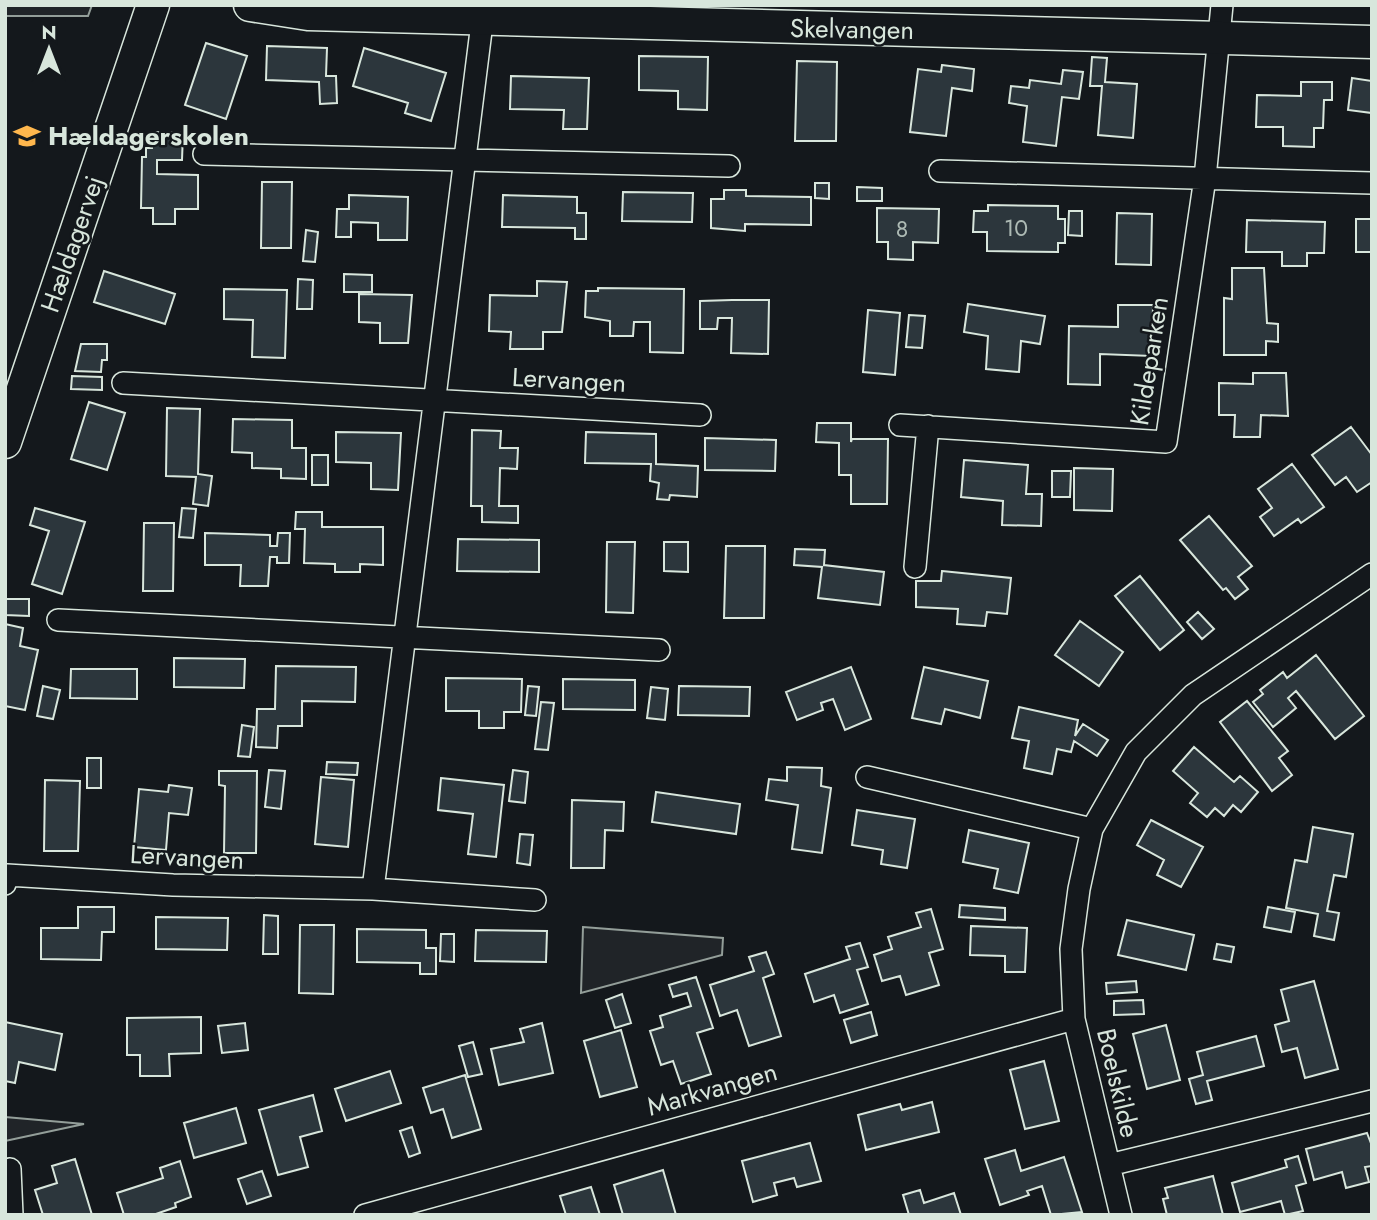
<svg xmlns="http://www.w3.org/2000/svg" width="1377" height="1220" viewBox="0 0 1377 1220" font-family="Jost,sans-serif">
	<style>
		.green { fill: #202428; stroke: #939e99; stroke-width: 2 }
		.building { fill: #2c363c; stroke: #d8e6dc; stroke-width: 2 }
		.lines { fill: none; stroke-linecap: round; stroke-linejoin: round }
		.street-casing { stroke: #d8e6dc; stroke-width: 24 }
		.secondary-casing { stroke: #d8e6dc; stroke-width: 35 }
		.street { stroke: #14181c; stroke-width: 21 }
		.secondary { stroke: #14181c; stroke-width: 32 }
		.labels { text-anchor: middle; stroke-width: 5; stroke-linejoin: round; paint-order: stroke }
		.number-label { font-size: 23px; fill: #adbab4 }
		.street-label { font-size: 26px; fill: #d8e6dc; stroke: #14181c }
		.poi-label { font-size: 26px; font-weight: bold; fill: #d8e6dc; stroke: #14181c; text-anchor: start }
	</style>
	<rect width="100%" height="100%" fill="#14181c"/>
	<path class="green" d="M5,5H92L88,16H5Z
		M583,927L723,938L722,955L581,993Z
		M5,1117L84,1124L5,1141Z"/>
	<path class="building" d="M206,43L247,56L226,119L185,105Z
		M267,46L327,48L326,76H336L337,103L320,104L319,82L266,80Z
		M364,48L446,73L431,121L405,113L408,103L353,86Z
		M639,56L708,57L707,110L678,109V91L639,90Z
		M1092,57L1107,58L1105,82L1137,84L1133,138L1098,135L1102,86H1090Z
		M797,61L837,62L836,141H795Z
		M942,65L974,69L972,91L952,88L946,136L910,132L918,69L941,72Z
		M1063,70L1083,72L1079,99L1062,97L1056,146L1023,142L1027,106L1009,103L1011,86L1029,88L1030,80L1061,84Z
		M511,76L589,78L587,129H563L564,110L510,109Z
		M1352,78L1372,81V113L1348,110Z
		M1301,82H1332V100H1324L1323,128H1314V147L1283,146V127H1256L1257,95L1301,96Z
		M153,132L183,133L182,160H157V174L198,175V209H175V224H153V208H141L142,157H146V148H152Z
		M262,182H292L291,248H261Z
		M815,183H829V199L815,198Z
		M857,187L882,188V201H857Z
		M724,190H746V196L811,197V225L745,224V231L711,228V199H724Z
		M623,192L693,193L692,222L622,221Z
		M349,195L408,197L407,240H378V223L351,222V237H336L337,209H349Z
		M503,195L577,197V213H586V239H575V228L502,227Z
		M988,205L1058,206V219H1065V243H1058V252L987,251V232H973L974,211H988Z
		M877,208L939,209L938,243L913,242V260L888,259V242H877Z
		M1069,211H1082V236L1068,235Z
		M1117,213L1152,214L1151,265L1116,264Z
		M1356,219H1372V252H1356Z
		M1247,220L1325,222L1324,253H1307V266H1282V252H1246Z
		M306,230L318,232L315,262L303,261Z
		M1232,268H1264L1267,323L1278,324V342L1266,341V355H1224V298L1232,299Z
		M104,271L175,294L165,324L94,302Z
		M344,274L372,275V292H344Z
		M298,279L313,280L312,309H297Z
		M537,281L567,282L562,332H543V349H510L511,332L489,331L490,295L537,296Z
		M598,288L684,289L683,353L650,352V322H634L633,336H610V321L585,317L586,291H598Z
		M224,289L287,290L285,358L252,357L253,320L224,319Z
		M359,294L412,295L408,343H380V323L359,322Z
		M732,300H769L768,354L731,353L732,318H718L717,329H700V301Z
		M968,304L1045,316L1040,344L1021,341L1019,372L986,369L988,336L964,332Z
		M1118,305H1153L1152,356L1100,354V385L1068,384L1069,326L1118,327Z
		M868,310L900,313L895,375L863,372Z
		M909,315L925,316L922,348L906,347Z
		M81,344H107V360H102L101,372L75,371Z
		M1253,373H1286L1288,416L1261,415L1260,437H1234L1235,415H1219V383L1253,384Z
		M72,376L102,377V390L71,389Z
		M89,402L125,413L107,470L71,459Z
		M167,408L200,409L198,474L212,476L208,506L193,504L196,477L166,476Z
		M233,419L292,420V448H306V479L281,478V469L252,468V453L232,452Z
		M817,423H851V442L852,439H888L887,504H851V475H839V443L816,442Z
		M1351,427L1372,455V482L1357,492L1346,477L1335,485L1312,455Z
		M472,430L501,431L500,448H518L517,469L500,468L499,506H518V523L482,522V506H471Z
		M336,432L401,433L398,490L371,489V463L336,462Z
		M586,432L656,434V464L698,466L697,497L670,495L669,500L657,499L659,483L650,481L651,464L585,463Z
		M705,438L776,440L775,471L705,470Z
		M312,455H328V485H312Z
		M964,460L1028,465L1026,494H1042L1041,526L1002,525L1003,501L961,497Z
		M1292,464L1324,507L1301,523L1298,519L1274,536L1260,517L1272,508L1258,489Z
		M1074,468L1113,469L1112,511L1074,510Z
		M1052,471H1071L1070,497H1052Z
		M35,508L85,522L62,594L32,584L49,531L30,525Z
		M182,508L196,509L193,538L179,537Z
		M296,512H322V527H383V565L360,564V572H335V564L304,563L305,529H295Z
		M1209,516L1252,566L1238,577L1248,589L1235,599L1226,588L1223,590L1180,540Z
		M144,523H174L173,591H143Z
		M205,533L270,535V546H277L278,533H290L289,563H277V557H270L268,586H240L241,565H205Z
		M458,539L539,540V572L457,571Z
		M607,542H635L633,613L606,612Z
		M664,542H688V572L664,571Z
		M726,546H765L764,618H724Z
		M795,549L825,550L824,565L884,572L880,605L818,598L822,567L794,565Z
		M942,571L1011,578L1007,614L987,612L985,626L957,624L958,609L916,607V581H941Z
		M1140,576L1184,630L1160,650L1115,596Z
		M5,599H29V616L5,615Z
		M1198,612L1214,629L1202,639L1187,622Z
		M1080,621L1123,652L1099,686L1055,655Z
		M5,624L23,628L20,646L38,650L25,710L5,706Z
		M1316,655L1364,716L1335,739L1296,691L1288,698L1296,708L1273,727L1253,702L1263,694L1260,690L1283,672L1287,678Z
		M174,658L245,659L244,688L174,687Z
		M276,666L356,667L355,702L302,701V726H278L277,748L256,747L257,709H275Z
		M851,667L871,719L845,730L833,699L821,703L823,710L797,720L786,692Z
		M924,667L988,681L980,718L945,709L941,724L912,718Z
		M71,669H137V699L70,698Z
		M446,678L522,679L521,712H504V728H479V711H446Z
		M563,679L635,680V710L563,709Z
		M43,686L60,690L53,719L37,716Z
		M528,686L539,687L536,716L525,715Z
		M679,686L750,687L749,716L678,715Z
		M651,687L668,689L665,720L647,718Z
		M1247,701L1288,751L1279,758L1292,775L1272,791L1220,722Z
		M541,702L554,703L548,750L535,749Z
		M1019,707L1078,720L1075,736L1083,724L1108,740L1097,756L1074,741L1071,752L1057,749L1052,774L1024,768L1029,741L1012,738Z
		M242,725L254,727L250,757L238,756Z
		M1194,747L1234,782L1240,776L1258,792L1241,812L1233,805L1224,816L1215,808L1207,817L1190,803L1198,793L1173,771Z
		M87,758H101V788H87Z
		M327,762L358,763L357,775L326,774Z
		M787,767L822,768L821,786L831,788L822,853L792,849L798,805L766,800L769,779L787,781Z
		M269,770L285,771L281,809L265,807Z
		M513,770L528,772L525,803L509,801Z
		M219,771H257L256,853H224L225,786L219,785Z
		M321,777L354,780L348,847L315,844Z
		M441,778L504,785L496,857L468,854L473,814L438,810Z
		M45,780L80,781L78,851H44Z
		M169,785L192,788L188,815L169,813L166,850L134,847L139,789L168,792Z
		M656,792L740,804L736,834L652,822Z
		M572,800L624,802L623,831L605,830L604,868H571Z
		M857,810L915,819L907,868L881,864L883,850L852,845Z
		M1151,820L1203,847L1181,887L1157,875L1164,860L1137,845Z
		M1313,827L1353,834L1346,877L1334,875L1327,911L1339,913L1334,940L1314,936L1318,914L1286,908L1295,860L1307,862Z
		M969,830L1029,843L1018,893L994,888L998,869L963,862Z
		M520,834L533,835L530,865L517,863Z
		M960,905L1005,908V920L959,917Z
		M78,907H114V932H102L101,960L41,959V928H78Z
		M1268,907L1295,912L1291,932L1264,927Z
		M931,909L943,949L929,953L939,985L906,995L900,976L882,981L874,955L892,949L888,937L921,927L916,913Z
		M264,915L278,916V954H263Z
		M156,917L228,918L227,950L156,949Z
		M1127,920L1194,935L1186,970L1118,955Z
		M300,925H334L333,994L299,993Z
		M971,926L1027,928L1025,972H1005V956L970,955Z
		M357,929L426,930V948H436V974H420V963L357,962Z
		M476,930L547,931L546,962L475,961Z
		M441,934H454V962L440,961Z
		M860,943L868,967L857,970L868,1004L840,1013L834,995L814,1002L805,974L850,959L846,947Z
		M1217,944L1234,947L1231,962L1214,959Z
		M766,952L774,974L763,978L781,1036L749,1046L737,1010L720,1016L710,985L754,971L749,957Z
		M696,977L713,1028L697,1033L711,1074L681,1084L673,1061L661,1065L650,1031L663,1027L660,1016L691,1006L687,993L673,997L669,985Z
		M1136,981L1137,992L1107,994L1106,983Z
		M1314,981L1338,1069L1305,1078L1297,1048L1282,1052L1275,1025L1289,1021L1281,990Z
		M622,994L631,1023L615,1028L606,1000Z
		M1143,1000L1144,1014L1114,1015V1001Z
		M871,1012L877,1035L851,1043L844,1020Z
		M201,1017V1053L169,1054L170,1076H140V1055H127V1018Z
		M5,1022L62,1034L55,1070L19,1062L15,1083L5,1081Z
		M245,1023L248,1050L222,1053L218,1026Z
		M542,1023L553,1073L499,1085L491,1049L524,1042L520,1029Z
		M1166,1025L1180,1080L1147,1089L1133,1034Z
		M621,1030L637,1087L600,1097L584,1041Z
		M1256,1036L1264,1066L1207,1081L1212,1100L1196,1104L1189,1079L1203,1075L1197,1052Z
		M473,1042L482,1074L468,1077L459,1046Z
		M1044,1061L1059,1121L1025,1129L1010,1070Z
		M390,1071L401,1103L346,1121L335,1089Z
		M465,1075L481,1129L452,1138L443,1109L431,1113L423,1088Z
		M313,1095L322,1131L300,1137L308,1167L278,1175L259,1110Z
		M932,1102L939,1132L866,1150L858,1115L900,1104L902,1110Z
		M236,1108L246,1143L194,1158L184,1123Z
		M412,1127L420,1153L409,1157L400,1131Z
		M1367,1133L1372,1146V1166L1365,1167L1369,1182L1346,1188L1342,1172L1314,1180L1306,1149Z
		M810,1143L821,1181L797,1187L794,1178L774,1183L777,1195L753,1202L742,1161Z
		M1015,1150L1021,1171L1064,1157L1082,1212L1051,1215L1042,1186L1027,1191L1029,1195L1000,1205L985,1159Z
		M1298,1156L1306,1183L1296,1186L1303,1211L1285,1215L1281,1201L1240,1212L1232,1183L1287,1167L1285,1160Z
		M75,1159L92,1215H43L35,1190L57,1183L52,1166Z
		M180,1161L191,1197L175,1203L176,1207L153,1215H124L117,1193L163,1178L160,1168Z
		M663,1170L676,1215H623L614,1185Z
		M262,1171L271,1196L247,1204L238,1179Z
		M1213,1176L1223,1215H1167L1163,1199L1168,1198L1165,1188Z
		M591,1187L600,1215H566L560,1196Z
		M920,1190L924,1203L954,1193L961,1215H909L903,1195Z"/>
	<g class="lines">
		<g class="street-casing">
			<path id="street" d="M204,154L729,166
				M940,171L1372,183
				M123,383L700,415
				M900,425L1166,442L1205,178L1222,5
				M915,567L928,426
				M58,620L659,650
				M867,777L1092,829
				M5,884L7,875L173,885L373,889L535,900
				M373,889L484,7
				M1109,1165L1372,1101
				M10,1169L12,1215
				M365,1215L1074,1019
				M1121,1215L1074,1019L1071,949L1079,889L1092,829L1136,752L1193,695L1372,574"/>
		</g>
		<g class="secondary-casing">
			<path id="secondary" d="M250,5L308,14L1372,42
				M5,442L153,5"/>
		</g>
		<use href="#street" class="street"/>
		<use href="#secondary" class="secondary"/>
	</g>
	<defs>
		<g id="school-bare" transform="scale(2.1)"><path d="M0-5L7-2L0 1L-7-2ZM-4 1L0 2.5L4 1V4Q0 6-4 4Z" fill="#ffb74d" stroke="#14181c" stroke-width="2.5" paint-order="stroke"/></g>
	</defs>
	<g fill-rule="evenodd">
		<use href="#school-bare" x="27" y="136"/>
	</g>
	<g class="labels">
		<g class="number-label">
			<text x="1016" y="236">10</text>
			<text x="902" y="237">8</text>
		</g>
		<g class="street-label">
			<text transform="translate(852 29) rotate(1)" y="9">Skelvangen</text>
			<text transform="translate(72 244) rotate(-71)" y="9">Hældagervej</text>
			<text transform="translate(1149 361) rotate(-81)" y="9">Kildeparken</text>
			<text transform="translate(569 380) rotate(3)" y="9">Lervangen</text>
			<text transform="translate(187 857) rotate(3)" y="9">Lervangen</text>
			<text transform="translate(1118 1083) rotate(77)" y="9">Boelskilde</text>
			<text transform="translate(712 1089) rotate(-16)" y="9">Markvangen</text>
		</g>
		<g class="poi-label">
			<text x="48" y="145">Hældagerskolen</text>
		</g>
	</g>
	<rect width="1377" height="1220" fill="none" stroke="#d8e6dc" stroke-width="14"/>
	<g transform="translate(49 49)" stroke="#14181c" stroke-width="5" paint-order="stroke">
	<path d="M0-5L12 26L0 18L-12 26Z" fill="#d8e6dc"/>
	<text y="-10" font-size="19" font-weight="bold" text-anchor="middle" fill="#d8e6dc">N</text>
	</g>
</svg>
